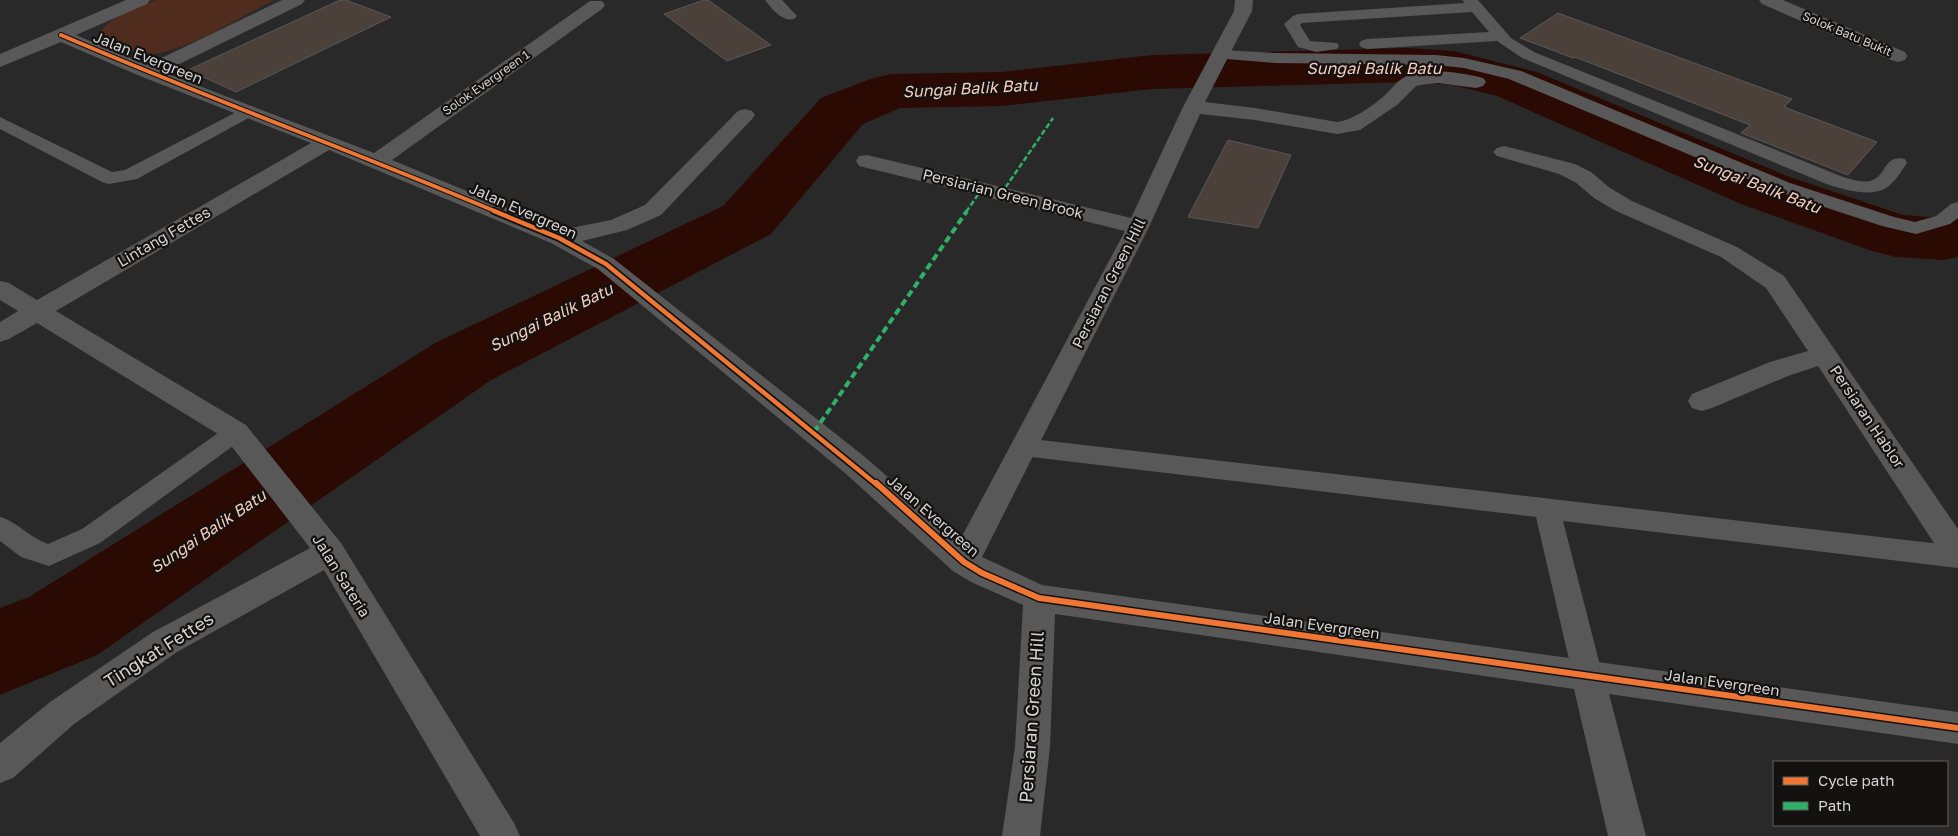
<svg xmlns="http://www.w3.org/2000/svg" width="1958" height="836" viewBox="0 0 1958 836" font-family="'Golos Text',sans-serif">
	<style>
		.green { fill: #502c1e }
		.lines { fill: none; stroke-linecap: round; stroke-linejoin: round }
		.river { fill: #2b0a04; fill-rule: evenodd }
		.building { fill: #4c403a; stroke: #595858 }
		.service { fill: #585858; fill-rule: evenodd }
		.minor { fill: #585858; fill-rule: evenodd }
		.quiet-far1 { stroke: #2db169; stroke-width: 2.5; stroke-dasharray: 5.5 2.5; stroke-linecap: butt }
		.quiet { stroke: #2db169; stroke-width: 4; stroke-dasharray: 7 4; stroke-linecap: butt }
		.cycleway-far2-casing { stroke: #131211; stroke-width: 6 }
		.cycleway-far1-casing { stroke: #131211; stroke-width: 8 }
		.cycleway-casing { stroke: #131211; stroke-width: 9 }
		.cycleway-far2 { stroke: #f07635; stroke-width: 4 }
		.cycleway-far1 { stroke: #f07635; stroke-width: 4.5 }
		.cycleway { stroke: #f07635; stroke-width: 6 }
		.labels { text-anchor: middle; stroke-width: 4.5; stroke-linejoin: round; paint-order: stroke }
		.far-street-label { font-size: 12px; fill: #d6d4d3; stroke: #131211 }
		.street-label { font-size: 15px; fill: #d6d4d3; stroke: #131211 }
		.water-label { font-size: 16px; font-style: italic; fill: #f9ccbd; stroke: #131211 }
		.near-street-label { font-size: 18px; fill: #d6d4d3; stroke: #131211 }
	</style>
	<rect width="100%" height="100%" fill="#2a2929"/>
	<path class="green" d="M156,0H274C246,14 172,60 143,54C130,51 116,43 104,37L100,33C106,18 141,7 156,0Z"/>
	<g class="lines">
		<path class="river" d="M1408,48L1454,51L1537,72L1787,176L1903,215L1943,218L1958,215V257L1943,260L1896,257L1872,251L1741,204L1497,96L1453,85L1408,82L1152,89L1002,106L900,108L863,124L771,234L491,380L97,655L0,695V608L29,597L437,342L723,206L821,98L870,79L891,74L1002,72L1152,55Z"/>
	</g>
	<path class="building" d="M340,0H346L391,17L236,92L188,70Z
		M704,0H708L771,45L727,61L664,14Z
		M1558,13L1792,99L1784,107L1877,142L1848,175L1741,133L1750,125L1575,57L1573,58L1520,38Z
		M1228,140L1291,155L1258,228L1188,217Z"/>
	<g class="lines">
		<path class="service" d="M765,0H782L797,16L794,19C782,22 772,9 765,0Z
			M1462,0H1478L1511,38L1534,52L1843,177C1851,179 1862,183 1870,181C1887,177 1883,154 1905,159L1907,163C1902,170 1897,179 1890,185C1875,199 1847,190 1829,185L1522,58L1497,41L1367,49L1361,47L1359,44L1361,41L1367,39L1489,32L1472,12L1302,23L1300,25L1310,41L1337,43L1339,46L1337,49L1316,52L1298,47L1284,24L1293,16L1298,14L1465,3Z
			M1221,50L1275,53L1436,55L1464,58L1521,71L1790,183L1894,217L1915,222L1936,216L1951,204L1958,202V218L1950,224L1916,234L1882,226L1776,191L1509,79L1464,68L1436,65L1275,63L1215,58L1213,55L1215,52Z
			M248,106L254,107L257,111L254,115L137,179L109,184L102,182L0,129V117L112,172L125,170Z
			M236,423L244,426L248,432L244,438L100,543L49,566L21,557L0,541V517C18,522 30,538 48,544L82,529L228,426Z
			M1023,438L1958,546V568L1563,521L1603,677L1598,686L1588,690L1578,686L1573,677L1536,517L1023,456L1014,453L1011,447L1014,441Z"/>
		<path class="minor" d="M126,0H150L147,4L76,35L147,65L282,0H305L302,4L163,72L374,153L590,1H602L605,5L602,9L392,160L561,230L611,220L645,205L738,111L745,109L752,111L755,115L752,119L661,215L627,230L582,241L614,259L865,457L960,540L1125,231L859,166L856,161L859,156L867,155L1131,218L1183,107L1234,11L1235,0H1253L1252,11L1205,102L1255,108L1337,122C1353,120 1371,107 1384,96C1390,91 1396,82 1403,78C1423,66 1462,73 1483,78L1486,82L1483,86L1476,88L1438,83L1420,85L1416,86L1397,105L1360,130L1337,134L1255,120L1200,114L1149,227L982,557L1042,585L1958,712V744L1609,694L1646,836H1608L1574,689L1055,614L1050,747L1040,836H1002L1015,747L1023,605L971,582L953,571L845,473L598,269L551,243L329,150L56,311L246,425L341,543L514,823L520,836H480L324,570L177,652L74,724L13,778L0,783V743L50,702L153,632L310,548L226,439L37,323L9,339L0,342V322L18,311L0,300V281L9,283L37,300L311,143L140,76L61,42L0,67V54Z
			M1759,0H1783L1905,52L1907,56L1905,60L1898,62L1891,60L1762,4Z
			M1504,146L1575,164L1591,172L1610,188L1632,201L1737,247L1784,276L1958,529V567L1947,563L1818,366L1788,376L1712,408L1702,411L1692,408L1688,401L1692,394L1770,362L1808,351L1766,288L1721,257L1616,211L1594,198L1575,182L1559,174L1497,156L1493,152L1497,148Z"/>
		<path class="quiet-far1" d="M1001,194L1053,118
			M966,212L982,189"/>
		<path class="quiet" d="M814,432L967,211"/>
		<g class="cycleway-far2-casing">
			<path id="cycleway-far2" d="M61,35C205,97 352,151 497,212"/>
		</g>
		<g class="cycleway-far1-casing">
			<path id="cycleway-far1" d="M494,211L559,238L606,264L877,485"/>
		</g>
		<g class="cycleway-casing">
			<path id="cycleway" d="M876,483L964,562L982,573L1039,598L1958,728"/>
		</g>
		<use href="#cycleway-far2" class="cycleway-far2"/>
		<use href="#cycleway-far1" class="cycleway-far1"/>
		<use href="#cycleway" class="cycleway"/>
	</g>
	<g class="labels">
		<g class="far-street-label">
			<text transform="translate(1847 34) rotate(23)" y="4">Solok Batu Bukit</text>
			<text transform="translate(486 83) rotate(-35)" y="4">Solok Evergreen 1</text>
		</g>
		<g class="street-label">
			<text transform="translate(148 58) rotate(22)" y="5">Jalan Evergreen</text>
			<text transform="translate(1003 194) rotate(14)" y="5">Persiarian Green Brook</text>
			<text transform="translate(523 211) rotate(24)" y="5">Jalan Evergreen</text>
			<text transform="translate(164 237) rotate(-30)" y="5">Lintang Fettes</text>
			<text transform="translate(1109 283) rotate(-63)" y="5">Persiaran Green Hill</text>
			<text transform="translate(1867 417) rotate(56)" y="5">Persiaran Hablor</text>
			<text transform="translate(933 516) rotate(41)" y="5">Jalan Evergreen</text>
			<text transform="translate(341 576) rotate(58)" y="5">Jalan Sateria</text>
			<text transform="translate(1322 626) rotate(8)" y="5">Jalan Evergreen</text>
			<text transform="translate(1722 683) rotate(8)" y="5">Jalan Evergreen</text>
		</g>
		<g class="water-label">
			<text x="1374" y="74">Sungai Balik Batu</text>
			<text transform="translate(970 88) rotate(-3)" y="6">Sungai Balik Batu</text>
			<text transform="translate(1757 184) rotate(21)" y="6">Sungai Balik Batu</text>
			<text transform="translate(551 317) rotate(-26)" y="6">Sungai Balik Batu</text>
			<text transform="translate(208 531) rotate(-34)" y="6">Sungai Balik Batu</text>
		</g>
		<g class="near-street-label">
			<text transform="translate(159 650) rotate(-32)" y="6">Tingkat Fettes</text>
			<text transform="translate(1032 717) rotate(-86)" y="6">Persiaran Green Hill</text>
		</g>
	</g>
	<rect x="1773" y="761" width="175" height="65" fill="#131211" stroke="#61605f"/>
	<rect x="1783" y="777" width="25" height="8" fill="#f07635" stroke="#61605f"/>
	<text x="1818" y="786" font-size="15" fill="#d6d4d3">Cycle path</text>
	<rect x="1783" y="802" width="25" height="8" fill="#2db169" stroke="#61605f"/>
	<text x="1818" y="811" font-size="15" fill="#d6d4d3">Path</text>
</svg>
